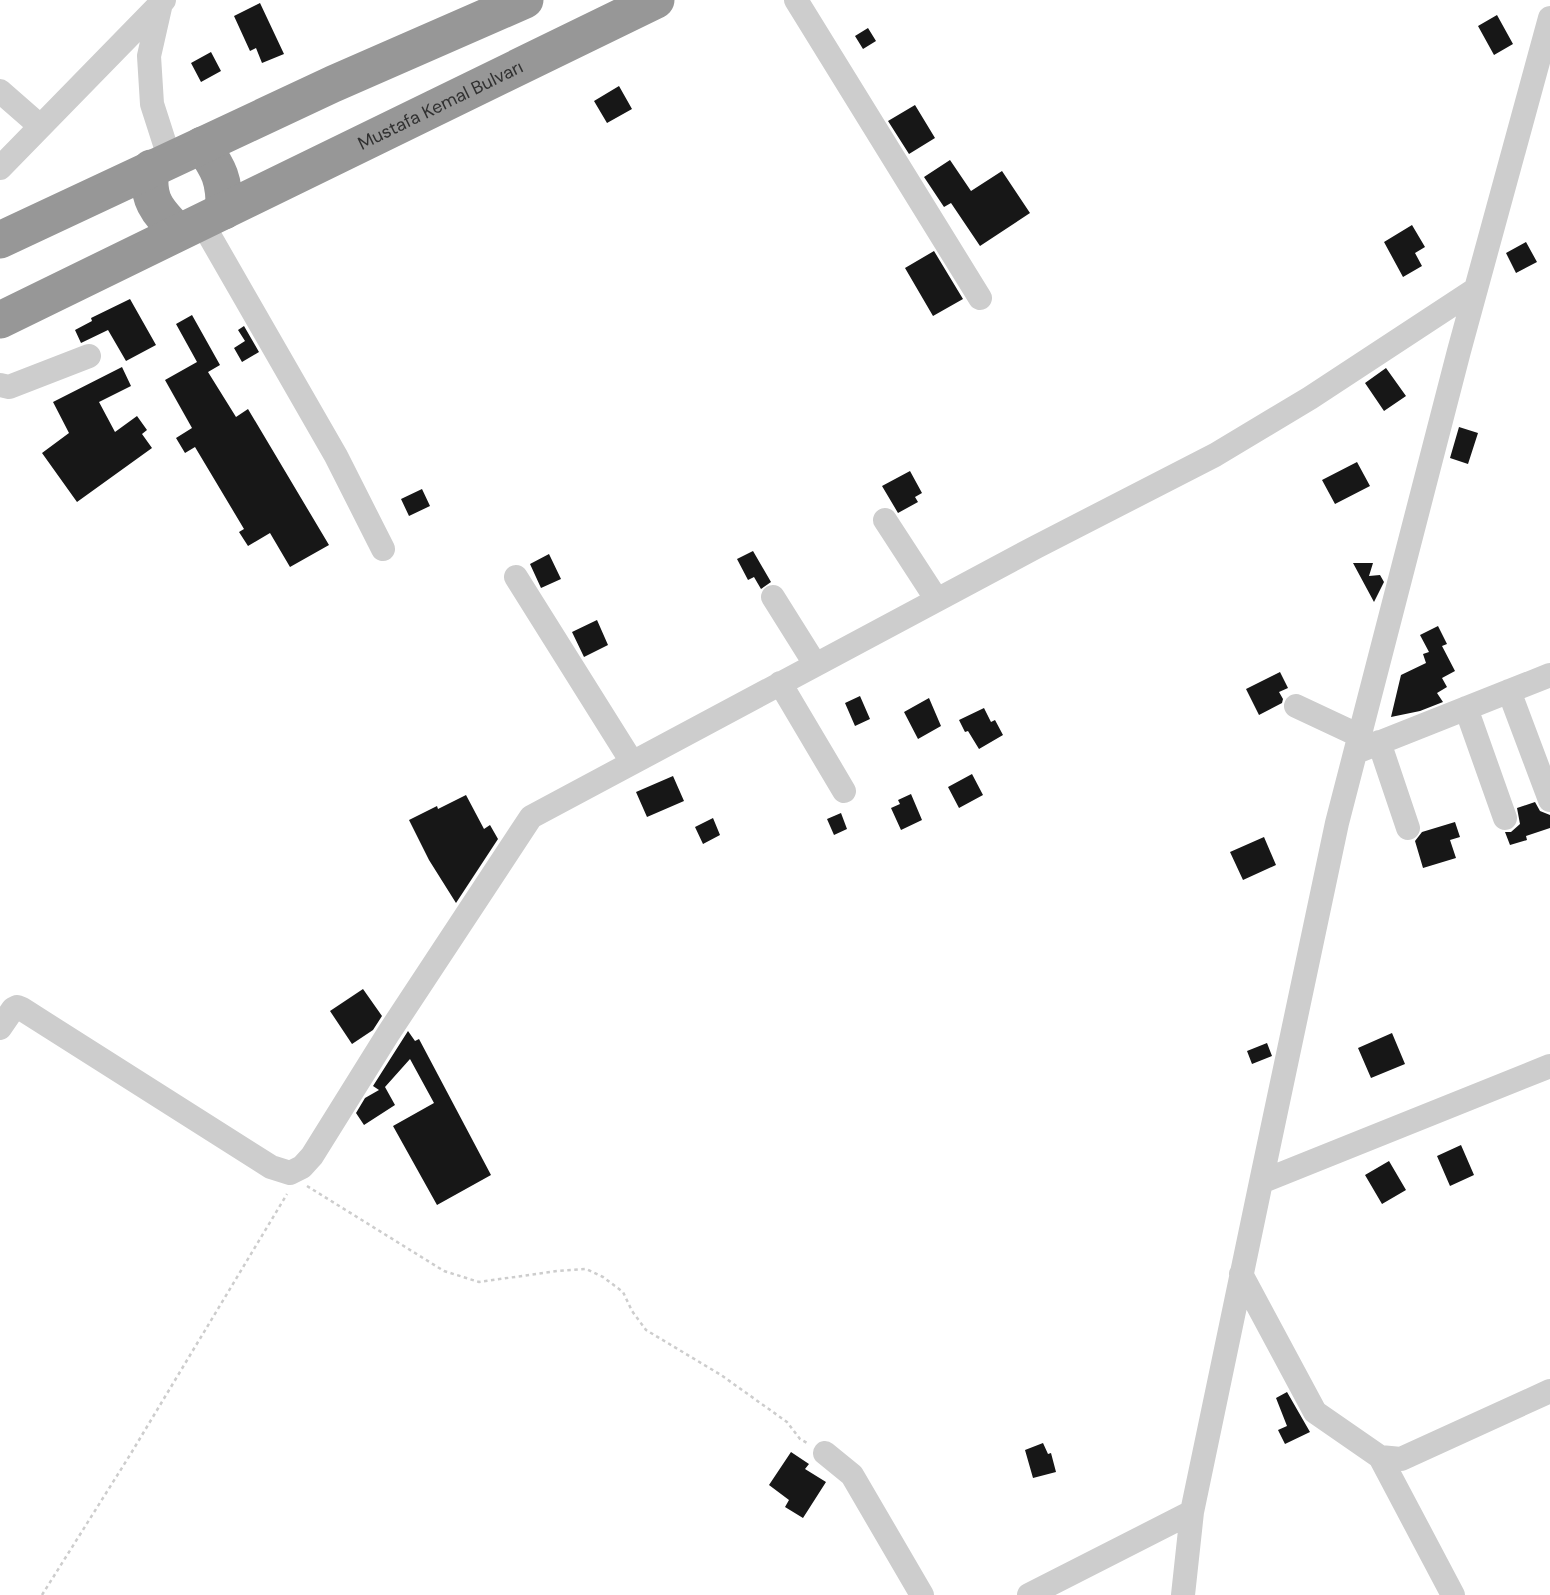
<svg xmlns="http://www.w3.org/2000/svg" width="1550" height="1595" viewBox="0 0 1550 1595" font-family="'DM Sans',sans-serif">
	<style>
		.building { fill: #171717 }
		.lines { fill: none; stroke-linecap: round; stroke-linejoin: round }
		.path { stroke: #cdcdcd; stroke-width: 2.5; stroke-dasharray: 3.5 3.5; stroke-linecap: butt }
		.minor { stroke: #cdcdcd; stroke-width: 24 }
		.highway { stroke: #979797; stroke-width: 37 }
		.labels { text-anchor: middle; stroke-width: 7; stroke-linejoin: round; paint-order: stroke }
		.street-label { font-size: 18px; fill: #303030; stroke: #fff }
	</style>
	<rect width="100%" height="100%" fill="#fff"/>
	<path class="building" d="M260,3L284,54L262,63L256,48L250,51L234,16Z
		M1497,15L1513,44L1494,55L1478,26Z
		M868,28L876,41L863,49L855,36Z
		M211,52L221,71L201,82L191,63Z
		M619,86L632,109L607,123L594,101Z
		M915,105L935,138L909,154L888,121Z
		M950,160L971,191L1002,171L1030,213L980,246L951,203L944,207L924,177Z
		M1412,225L1425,247L1415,253L1422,266L1403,277L1384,242Z
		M1526,242L1537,262L1516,273L1506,253Z
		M934,251L963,299L933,316L905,268Z
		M130,299L156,345L126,361L108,330L81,343L75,330L92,321L91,318Z
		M192,315L220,365L208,372L236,417L248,409L329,545L290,567L270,533L248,546L239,532L244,529L195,447L185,453L176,438L192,428L165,380L197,362L176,324Z
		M244,326L259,352L242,362L234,348L245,341L238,330Z
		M122,367L131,386L99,402L115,432L137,416L147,430L142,434L152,448L77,502L42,453L69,433L53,402Z
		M1386,368L1406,396L1384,411L1365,383Z
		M1459,427L1478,433L1468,464L1450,458Z
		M1357,462L1370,486L1335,504L1322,480Z
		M910,471L922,493L915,497L918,502L898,513L882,486Z
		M422,489L430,506L409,516L401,499Z
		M753,551L771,582L761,589L754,577L748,580L737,559Z
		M549,554L561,579L541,588L530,564Z
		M1353,563H1373L1369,576L1380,575L1384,582L1374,602Z
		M597,620L608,645L584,657L572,632Z
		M1438,626L1447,644L1442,646L1455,671L1442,678L1447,687L1437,693L1443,702L1420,711L1391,717L1401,675L1426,663L1423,654L1429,652L1420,635Z
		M1280,672L1288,688L1279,692L1283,699L1282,703L1259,715L1246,689Z
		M860,696L870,719L855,726L845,703Z
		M929,698L941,726L918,739L904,712Z
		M984,708L991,722L995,720L1003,735L979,749L968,731L965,732L959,720Z
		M972,774L983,795L959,808L948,787Z
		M673,776L684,801L647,817L636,792Z
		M911,794L922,820L901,830L891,808L900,804L898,800Z
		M466,795L484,829L490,825L498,839L456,903L429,860L409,820L437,806L438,809Z
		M1535,802L1540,811L1550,815V828L1526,836L1527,840L1510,845L1505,832H1511L1520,824L1517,808Z
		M841,813L847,829L834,835L827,819Z
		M713,818L720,835L703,844L695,827Z
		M1455,822L1460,837L1450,840L1456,858L1423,868L1415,841L1422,832Z
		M1264,837L1276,865L1243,880L1230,852Z
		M363,989L382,1016L373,1030L352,1044L330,1011Z
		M408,1031L415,1041L419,1039L491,1175L437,1205L393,1126L434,1103L410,1059L385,1087L395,1105L364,1125L356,1113L365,1098L379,1090L373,1086Z
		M1392,1033L1405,1064L1371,1078L1358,1048Z
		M1267,1043L1272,1056L1252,1064L1247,1051Z
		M1461,1145L1474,1175L1450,1186L1437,1156Z
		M1389,1161L1406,1190L1382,1204L1365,1175Z
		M1287,1392L1310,1432L1285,1444L1278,1430L1287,1426L1276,1398Z
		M1043,1443L1048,1454L1051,1453L1056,1472L1033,1478L1025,1450Z
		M791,1452L809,1464L805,1469L826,1482L803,1518L785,1507L789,1500L769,1485Z"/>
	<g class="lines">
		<path class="path" d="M307,1186L444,1271L479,1282L557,1271L586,1269L603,1277L623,1292L632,1311L646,1330L721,1375L787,1422L800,1439L807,1443
			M42,1595L130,1455L287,1194"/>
		<path class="minor" d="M796,0L980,298
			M161,3L149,56L152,104L170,160
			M0,91L40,126
			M0,168L164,0
			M201,221L336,456L383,549
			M0,385L9,387L89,356
			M885,520L937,600
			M516,577L632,762
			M773,597L815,664
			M780,683L844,791
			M1509,691L1550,800
			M1296,706L1360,736
			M1466,708L1505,818
			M1379,742L1408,828
			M1356,752L1550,675
			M0,1028L13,1009L17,1007L22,1009L271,1167L290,1173L302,1167L312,1156L388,1034L531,817L1036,547L1215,455L1310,398L1476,289
			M1261,1182L1337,823L1459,351L1550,18
			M1241,1274L1315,1412L1380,1457L1401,1459L1550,1391
			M825,1453L852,1475L922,1595
			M1380,1457L1453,1595
			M1192,1512L1261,1182L1550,1066
			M1029,1595L1192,1512L1183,1595"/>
		<g class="highway">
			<path d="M202,145C219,169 225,180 224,211"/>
			<path d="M151,168C146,199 157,211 178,232"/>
			<path d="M0,240L333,84L525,0"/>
			<path id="s1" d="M0,320L656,0"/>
		</g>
	</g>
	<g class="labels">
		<g class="street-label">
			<text dy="6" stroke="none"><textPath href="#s1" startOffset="490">Mustafa Kemal Bulvarı</textPath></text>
		</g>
	</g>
</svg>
